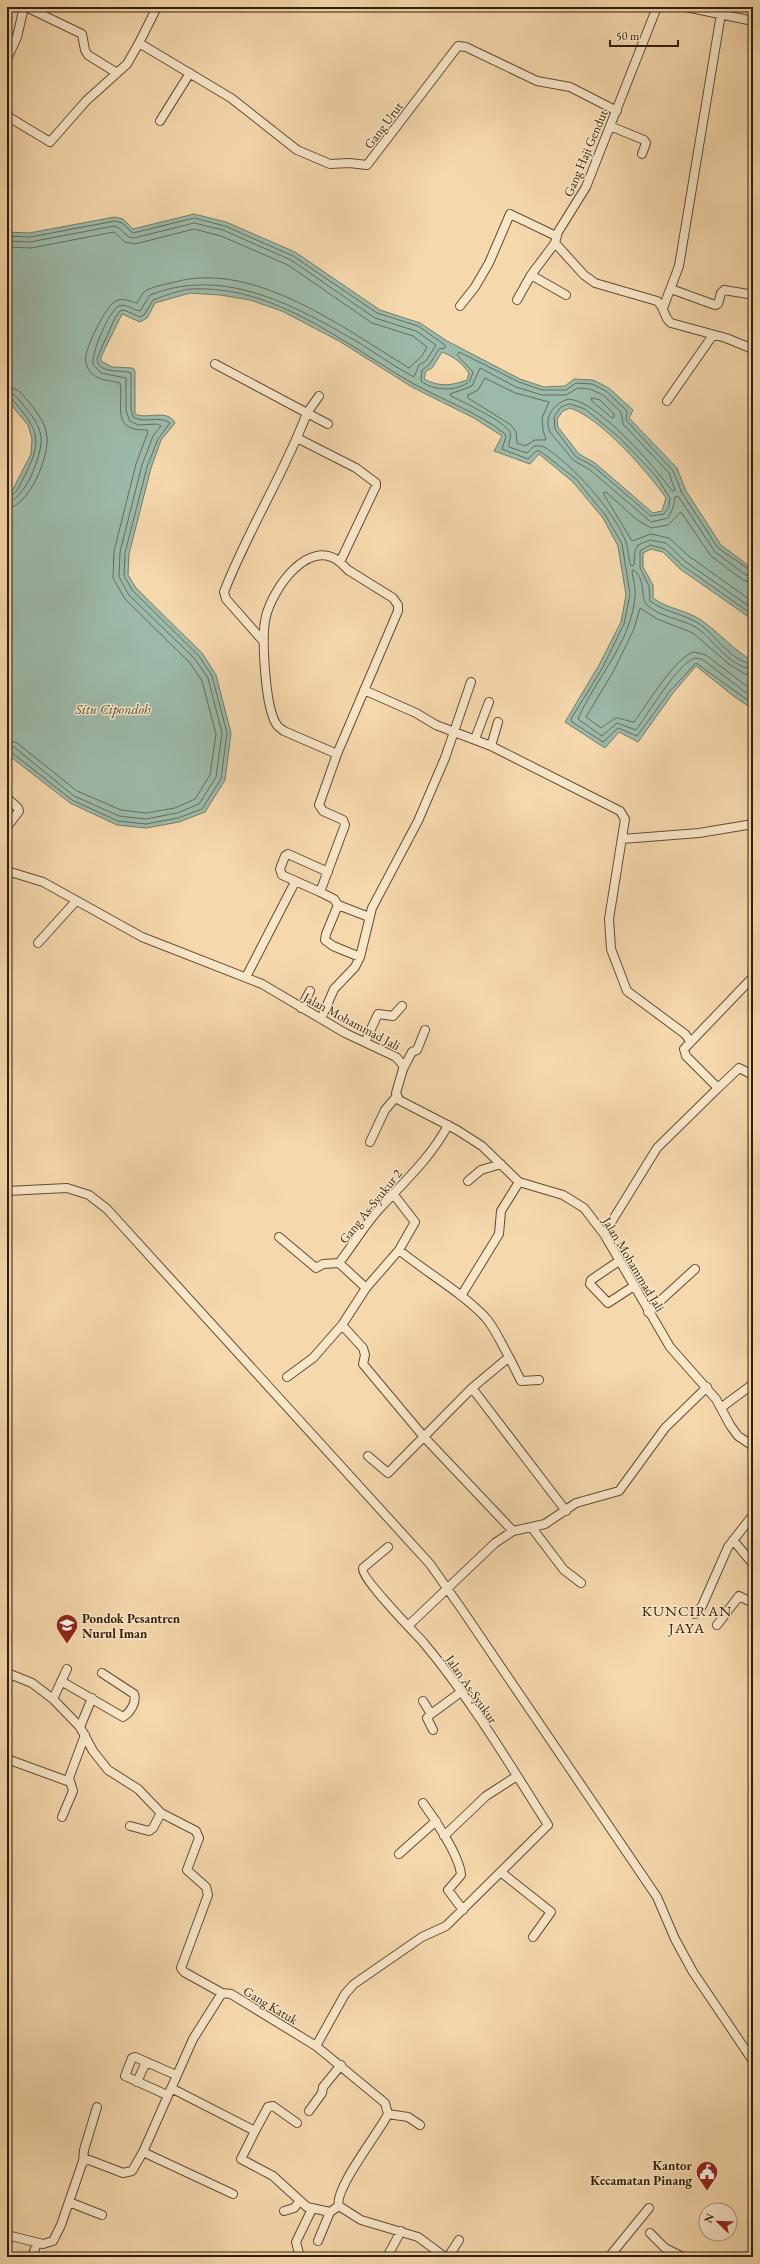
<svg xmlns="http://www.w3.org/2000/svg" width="760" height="2264" viewBox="0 0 760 2264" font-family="'EB Garamond',serif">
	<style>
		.water { fill: #9cbaaa; stroke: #717c68; fill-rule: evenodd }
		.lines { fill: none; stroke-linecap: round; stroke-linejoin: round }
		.shore { stroke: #666c58; stroke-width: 1 }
		.street-casing { stroke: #624c30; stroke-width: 10 }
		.street { stroke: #f8e6c9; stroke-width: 8 }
		.labels { text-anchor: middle; stroke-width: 3; stroke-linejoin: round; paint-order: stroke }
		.street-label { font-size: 13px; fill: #311e06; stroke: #f8e6c9 }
		.poi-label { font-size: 13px; font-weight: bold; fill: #311e06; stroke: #f8e6c9; text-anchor: start }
		.water-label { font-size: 14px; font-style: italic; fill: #514d37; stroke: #f8e6c9 }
		.quarter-label { font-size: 15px; letter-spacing: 1px; fill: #311e06; stroke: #f8e6c9 }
	</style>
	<rect width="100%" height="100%" fill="#f5d8ac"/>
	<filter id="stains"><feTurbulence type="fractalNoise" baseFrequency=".005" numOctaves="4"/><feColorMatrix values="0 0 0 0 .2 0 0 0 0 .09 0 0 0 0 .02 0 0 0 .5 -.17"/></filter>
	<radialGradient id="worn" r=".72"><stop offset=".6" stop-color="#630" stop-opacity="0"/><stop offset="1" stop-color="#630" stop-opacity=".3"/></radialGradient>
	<path class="water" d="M194,214L226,222L295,252L380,310L420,323L447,341L520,379L544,387L565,386L574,379L593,380L609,388L633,410L629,418L677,468L686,491L721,545L753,569V620L680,569L663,552L651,549L643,553V567L653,585V598C668,609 686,610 701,620C720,633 733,650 753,661V709L736,698L696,666L673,693L638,742L619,732L605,748L565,722L599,665L621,622L626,595L618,546L603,518L573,482L539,454L530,464L494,451L502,436L474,418L412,387L339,341L282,311L250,300L220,295L190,293L155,303L147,318L140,322L122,314L101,357V361L112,367L133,368L135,371V414C147,420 167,408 175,423L161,440L151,468L129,554L128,575L136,588L202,653L216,675L231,733L225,780L205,812L179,822L146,828L117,825L70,803L7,754V495L13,489L31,454L32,439L28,425L7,400V232L29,233L115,217L123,219L133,229ZM442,352C453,356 462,363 469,373L467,380C451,386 439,387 424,379L426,371L432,368ZM570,408C601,418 647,471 666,498L662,511L653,513L595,463L579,454L558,427L557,419L563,411Z"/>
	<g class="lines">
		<path class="shore" d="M7,236L30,237L115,221L122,223L133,233L194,218L225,226L293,256L377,313L418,326L445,345V348L439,349L429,365L422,370L421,381C433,391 457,392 470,381L473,372L457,355L459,352L519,382L542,390H566L576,383L592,384L606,391L627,411L626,420L673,471L682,493L718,548L753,572
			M7,241L30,242L114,226C123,228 125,238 134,238L194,223L223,230L291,260L375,318L416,331L436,345L426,361L419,365L414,377C389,364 368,347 344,334C284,300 219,268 150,295L140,311C133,310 126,303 119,306C109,310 91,354 93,364L101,373L126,378V411L130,421L138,425L158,424L161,426L153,436L142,465L120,552L119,577L129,595L195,659L208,678L222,733L216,777L199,804L177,813L146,819L119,816L74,796L14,747L7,746
			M7,247L31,248L114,232L125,242L135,244L194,229L221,236L288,265L372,323L413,336L427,347L422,356L409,368C345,329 254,260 175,282C165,285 150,286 143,293C141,296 139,300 137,303C130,302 124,297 116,301C106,305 88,344 86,355C85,360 86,366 89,370C96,381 109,380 120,383C124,406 110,431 147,430L148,432L136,464L114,551L113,578L125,599L190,663L202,681L216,734L210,775L195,799L175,808L146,813L121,810L77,791L17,743L7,740
			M485,378L515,393L549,402L542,418L543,430L546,440H535L525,446L517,443L516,432L511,425L468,398V395L478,390Z
			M7,387C18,387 22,395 29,402C37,413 46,423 47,437C49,457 29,507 7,508
			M7,393C15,393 19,400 23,405C32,415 39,424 41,437C43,453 25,501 7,502
			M7,398L12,399C40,432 43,440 23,479C19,486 16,496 7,497
			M592,398L600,400L614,414V417L612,418L592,401Z
			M570,404L585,409L620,438L656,476L670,498L669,506L664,514L651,516L593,466L576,457L555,429L554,417L561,407Z
			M753,577L746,575L715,552L678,496L675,497L673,508L668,518L651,522L590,470L573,460L550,432C543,417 554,403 569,399C599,402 654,466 672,491L675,490L669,473L623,424L621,412L603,395L590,389L578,388L566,395H542L516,387L480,368L472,386L450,394L451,396C463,402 504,421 510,432C512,437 508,442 509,447L527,453L534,446H542C571,462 614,511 626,542C629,550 628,559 631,566L634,565L635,551L638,545L650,540L666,543L686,562L753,609
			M753,583L743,580L711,556L681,512L668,525L651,528L636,519L606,492L603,493L632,541L651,534L669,538L690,557L753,602
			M753,615L683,566L665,549L650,545L640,551V568L649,586L650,601C665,612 683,614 698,623C716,635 731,662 753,664
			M753,669C730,668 714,640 697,628C681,618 661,618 647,605C640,598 646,577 633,570L632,572C633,579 636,588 635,596C631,644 596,677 578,719L602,736L617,723L636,730C648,714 678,663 695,658L702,659L753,698
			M753,675L745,674L730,665L693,633L657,619L640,608L634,629L613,672L586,717L601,728C623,713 611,718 634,722C646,706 676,656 694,652L706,655L753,691
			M7,751L11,752L72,800L118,821L146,824L178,818L202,809L221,779L227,733L212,676L199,656L133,591L124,576L125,553L147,467L158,439L170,423C159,415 144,424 133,417L131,409V373C120,369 98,375 97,358L115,318L120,311L124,310L140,317L144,315L153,300C164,296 179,290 191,289C276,285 344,344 414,384C444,401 478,412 505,434L506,437L502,449L528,459L536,451H540L576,479L606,516L622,544L630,594L624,624L603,667L571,719L572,722L603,742L618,728L637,736L670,691L696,663L753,704"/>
		<g class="street-casing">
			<path id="street" d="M26,7L82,34L85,50L88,55L117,73
				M657,7L586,187L558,232L555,243L584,275L595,283L657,301C665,307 663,317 671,323L726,338L753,349
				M686,7L753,21
				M139,43L231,98L297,150L330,164L349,163L367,165L458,46L466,47L537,81L570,87L617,111
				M7,59L17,37L24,7
				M7,116L50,142L86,101L127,64L139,43L157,7
				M160,121L190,73
				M610,126L644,140L646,143L642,154
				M531,275L566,295
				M671,289L715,305L718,304L721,293L724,290L748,294
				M517,300L531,275L555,243
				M460,306L475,287L489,263L510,214L556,236
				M663,308L679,266L721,14
				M215,364L307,413C284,474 248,530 224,592L226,599L264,642
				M319,396L307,413L328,424
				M667,401L713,335
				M297,438L356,468L376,483V486L340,562C308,537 273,589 266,616C261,636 265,709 277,725C278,727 281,729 284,731L337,754L319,805L323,811L343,820L345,825L320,892L334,899L338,905L326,934L325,940L333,946L360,957
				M364,690L416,713L436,725L491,746L620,811L625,819L609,919L611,949L627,991L685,1034L690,1041
				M475,739L489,702
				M491,746L498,722
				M337,754L398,611V605L393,598L348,570L340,562
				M7,798L18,808L19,811L7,827
				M622,839L699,833L753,824
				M7,871L43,882L142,937L262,984L345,1033L396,1057L403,1065V1069L396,1093L399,1100L457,1130L482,1146L519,1182L563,1195L584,1208L604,1234L670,1347L716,1399L730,1425L738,1436L753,1446
				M320,892L282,875L280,869L285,856L288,854L328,872
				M338,905L369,917
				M38,943L76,901
				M246,977L295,882
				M301,1008L310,991
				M321,1019L334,989L355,967L360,957L372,908L418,821L445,758L471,682
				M365,1042L378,1014L393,1016L402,1006
				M403,1069L412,1052L417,1050L425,1030
				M718,1088L739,1068L753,1075
				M370,1142L385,1110L396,1097
				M468,1181L481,1170L501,1164
				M7,1191L67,1188L89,1195L107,1209L430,1564L463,1611L657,1897L675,1939L693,1972L753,2061
				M394,1195L415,1222L399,1250C427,1273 460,1291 485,1317C495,1328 502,1345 509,1357L472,1388L566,1511
				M604,1234L657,1148L718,1088L686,1056L684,1049L753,977
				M279,1237L316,1268L323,1264L339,1263C353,1245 365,1224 381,1207C405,1181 432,1156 448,1125
				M619,1261L591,1280L590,1284L608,1303L634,1286
				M339,1263L366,1288L399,1250
				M461,1296L499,1234L501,1211L519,1182
				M648,1312L695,1269
				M342,1325L363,1348L365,1355L363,1364L424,1437L513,1531
				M509,1357L521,1381L539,1380
				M287,1377L313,1358L342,1325L366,1288
				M722,1407L753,1384
				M368,1456L388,1473L472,1388
				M532,1528L564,1570L581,1583
				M733,1540L753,1564
				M695,1614L702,1606L728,1547L753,1515
				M409,1625L495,1543L513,1531L545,1524L576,1503L619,1491L665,1428L707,1387
				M717,1625L739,1596L753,1603
				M7,1673L32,1683L53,1699L80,1727L93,1751L108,1770L138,1789L161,1813L196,1831L199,1838L187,1870L206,1887L208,1895L181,1968L184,1972L222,1993L231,1994L316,2046L385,2103L388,2114C380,2131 333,2190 339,2206L361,2220L418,2237L445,2257
				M61,1681L123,1717C130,1713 137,1702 134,1694L102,1673
				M53,1699L67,1669
				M423,1701L431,1714L461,1692
				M431,1714L427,1718L433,1730
				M80,1727L92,1698
				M7,1759L70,1782
				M423,1803C435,1819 460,1857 461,1875L448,1890L463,1910
				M62,1817L73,1791L69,1778L85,1735
				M130,1826L149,1831L153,1828L161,1813
				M444,1836L486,1796L517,1776
				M399,1854L436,1821
				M502,1873L551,1912L533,1937
				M316,2046L345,1994L354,1984L422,1937L446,1926L548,1825C509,1763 470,1698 423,1642C414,1632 360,1577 363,1568L388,1547
				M137,2082L146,2062
				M171,2088L255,2131L241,2159L273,2176L307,2207L330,2212L339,2206
				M167,2095L125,2076L132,2058L135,2057L176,2075
				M309,2111L322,2093L323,2087L341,2065
				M388,2114L408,2117L420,2125
				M255,2131L268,2107L273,2106L297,2123
				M143,2152L233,2194
				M83,2161L84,2150L97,2107
				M69,2202L102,2215
				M284,2211L294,2208L299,2202
				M650,2233L665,2248L683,2257
				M7,2235L43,2244L53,2241L61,2225L83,2161L89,2160L123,2173L132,2171L143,2152L193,2039L222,1993
				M318,2241L330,2212
				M32,2257L37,2243
				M296,2257L299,2253L296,2242L312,2209
				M387,2257L401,2231
				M448,2257L459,2240
				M609,2257L649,2208"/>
		</g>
		<use href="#street" class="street"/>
	</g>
	<defs>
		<g id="school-pin" transform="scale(1.15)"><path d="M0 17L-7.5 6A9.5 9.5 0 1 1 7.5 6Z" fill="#8f2418" stroke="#f8e6c9"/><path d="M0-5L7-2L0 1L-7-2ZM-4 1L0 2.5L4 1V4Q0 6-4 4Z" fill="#fff"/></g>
		<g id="civic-pin" transform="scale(1.15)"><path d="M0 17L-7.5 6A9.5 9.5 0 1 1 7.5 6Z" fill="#8f2418" stroke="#f8e6c9"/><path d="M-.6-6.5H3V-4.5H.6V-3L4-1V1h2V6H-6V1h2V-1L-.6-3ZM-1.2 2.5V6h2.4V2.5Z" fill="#fff"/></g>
	</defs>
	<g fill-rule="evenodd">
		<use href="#school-pin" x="67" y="1625"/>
		<use href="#civic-pin" x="707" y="2172"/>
	</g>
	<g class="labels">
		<g class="street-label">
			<text transform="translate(383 125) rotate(-53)" y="5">Gang Urut</text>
			<text transform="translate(585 153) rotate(-67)" y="5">Gang Haji Gendut</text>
			<text transform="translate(352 1021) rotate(28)" y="5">Jalan Mohammad Jali</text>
			<text transform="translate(370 1206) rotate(-51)" y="5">Gang As-Syukur 2</text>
			<text transform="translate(634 1264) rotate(59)" y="5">Jalan Mohammad Jali</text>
			<text transform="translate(472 1689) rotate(55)" y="5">Jalan As-Syukur</text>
			<text transform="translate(271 2005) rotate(31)" y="5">Gang Katuk</text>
		</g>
		<g class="poi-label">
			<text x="82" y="1623">Pondok Pesantren<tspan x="82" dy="15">Nurul Iman</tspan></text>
			<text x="692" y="2170" text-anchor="end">Kantor<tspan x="692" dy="15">Kecamatan Pinang</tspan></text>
		</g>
		<g class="water-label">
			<text x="113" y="714">Situ Cipondoh</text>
		</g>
		<g class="quarter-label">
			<text x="687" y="1616">KUNCIRAN<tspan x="687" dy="17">JAYA</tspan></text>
		</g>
	</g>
	<rect width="760" height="2264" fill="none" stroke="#f5d8ac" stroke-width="24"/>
	<rect x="8" y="8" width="744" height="2248" fill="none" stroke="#311e06" stroke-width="2"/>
	<rect x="12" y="12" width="736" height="2240" fill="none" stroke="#311e06"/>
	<g transform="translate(718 2222) rotate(293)"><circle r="19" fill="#f8e6c9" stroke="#a8967b"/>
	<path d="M0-3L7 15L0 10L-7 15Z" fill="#8f2418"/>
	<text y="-6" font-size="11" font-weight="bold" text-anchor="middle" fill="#311e06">N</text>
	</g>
	<path d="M610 40v6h68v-6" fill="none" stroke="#311e06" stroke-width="2"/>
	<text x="616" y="40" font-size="12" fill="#311e06" stroke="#f8e6c9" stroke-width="3" paint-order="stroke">50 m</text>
	<rect width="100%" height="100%" filter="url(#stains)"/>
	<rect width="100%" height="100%" fill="url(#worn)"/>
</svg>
